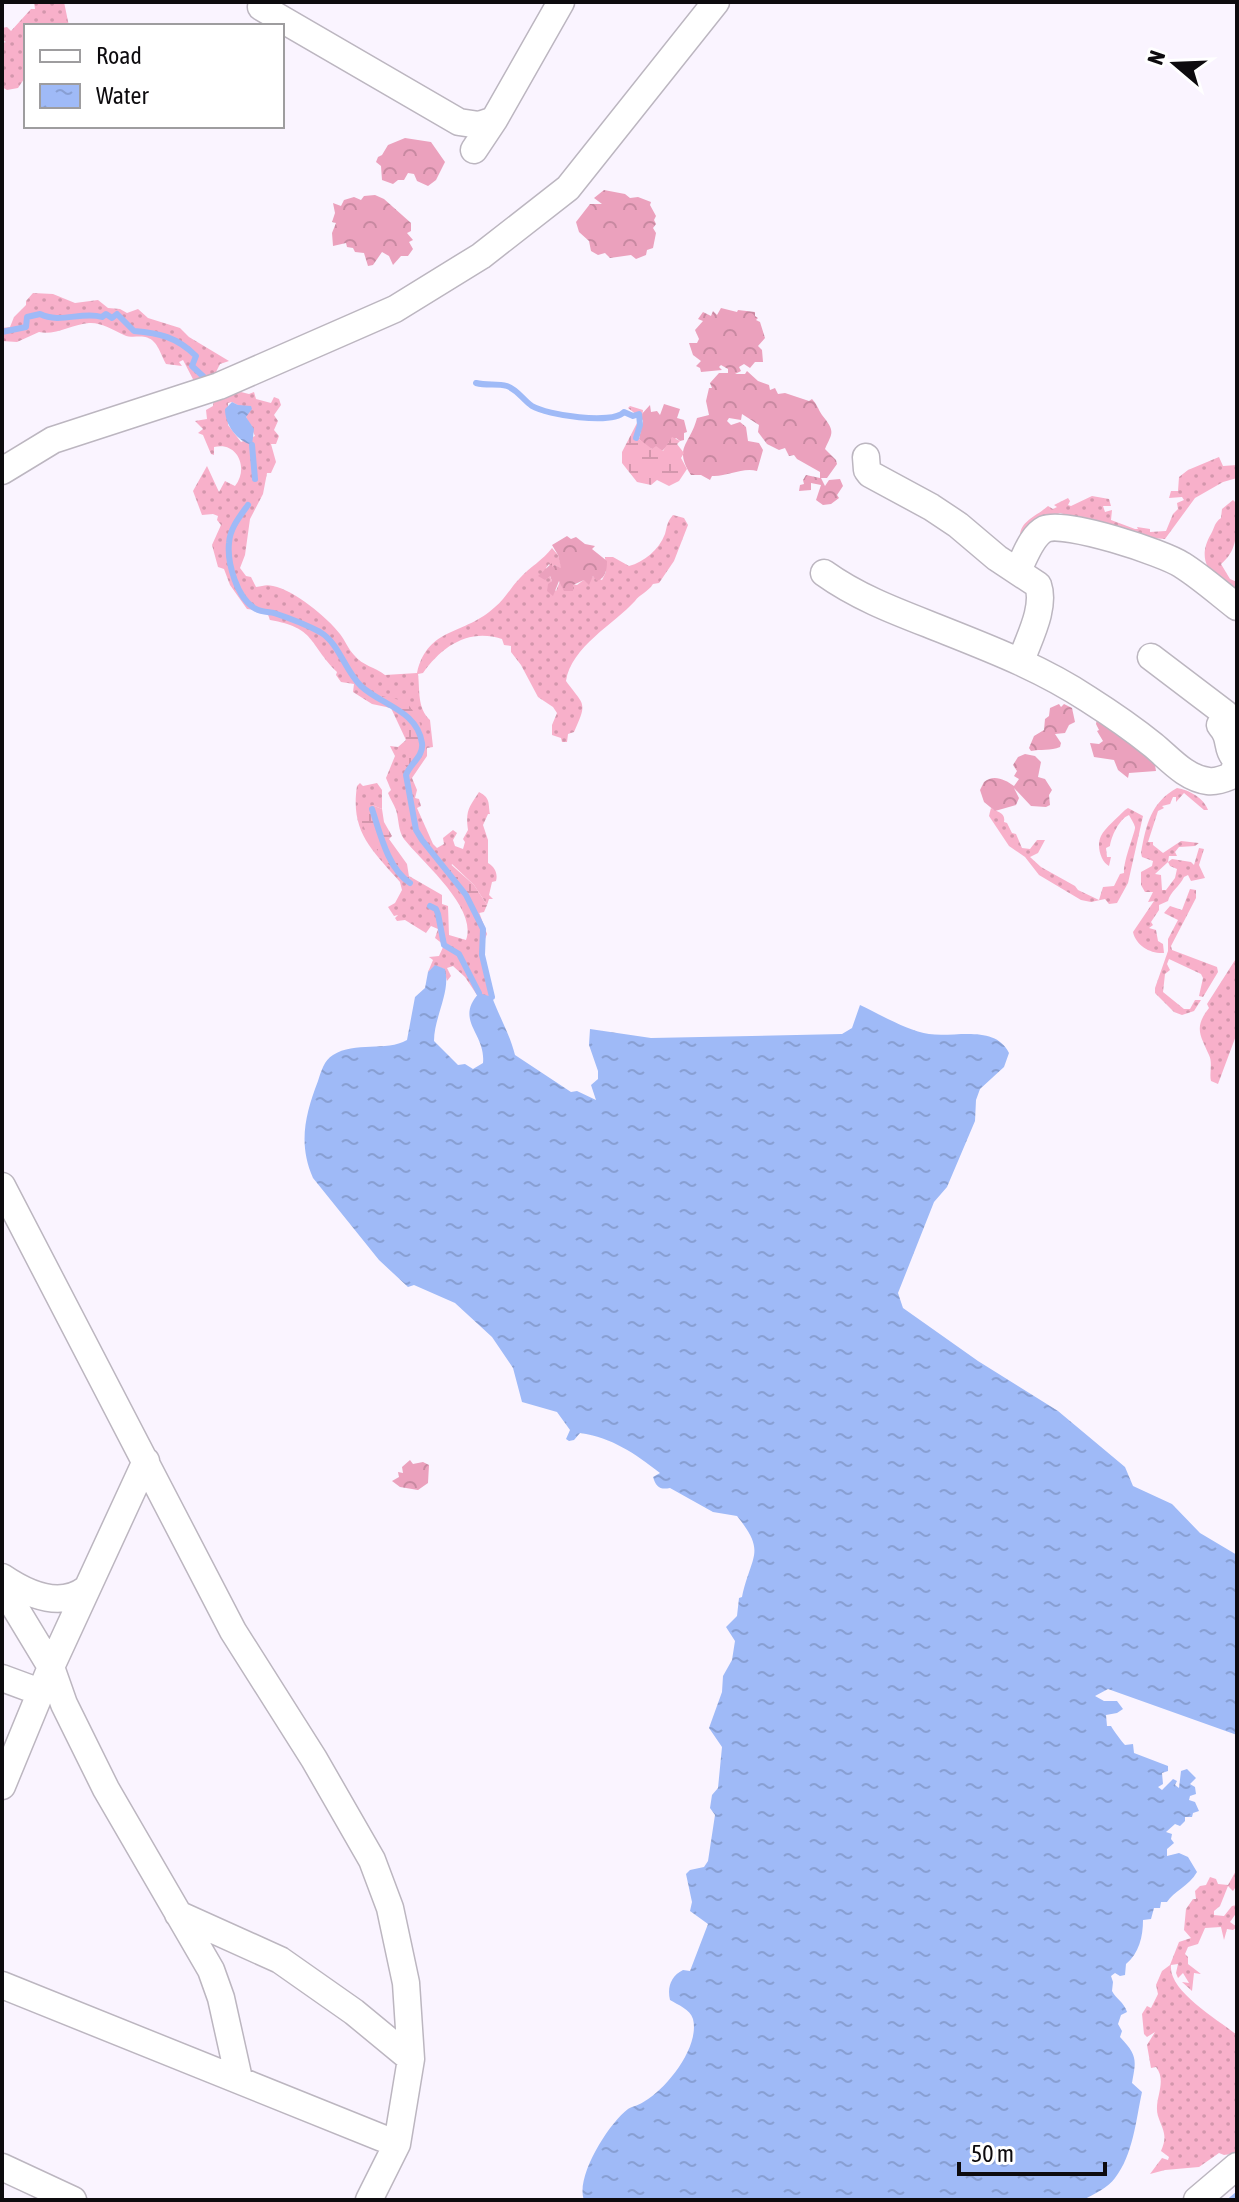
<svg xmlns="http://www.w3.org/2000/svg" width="1239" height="2202" viewBox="0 0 1239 2202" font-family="'Asap Condensed',sans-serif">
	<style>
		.grass { fill: url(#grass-dots); fill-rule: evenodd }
		.forest { fill: url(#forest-crowns) }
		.wetland { fill: url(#wetland-marsh) }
		.water { fill: url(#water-ripples) }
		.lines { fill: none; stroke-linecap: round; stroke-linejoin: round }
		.stream { stroke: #9fbaf7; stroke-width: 6 }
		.minor-casing { stroke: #bcb6c0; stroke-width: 29 }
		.minor { stroke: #fff; stroke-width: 26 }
	</style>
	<defs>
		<pattern id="grass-dots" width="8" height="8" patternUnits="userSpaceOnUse" patternTransform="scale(2)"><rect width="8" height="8" fill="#f8b0ca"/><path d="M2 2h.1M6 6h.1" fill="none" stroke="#d396ac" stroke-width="1.8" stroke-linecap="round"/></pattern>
		<pattern id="forest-crowns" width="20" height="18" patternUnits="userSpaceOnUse" patternTransform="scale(2)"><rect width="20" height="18" fill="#eba1bd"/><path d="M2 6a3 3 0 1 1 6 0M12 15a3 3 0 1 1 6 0" fill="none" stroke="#c889a1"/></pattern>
		<pattern id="wetland-marsh" width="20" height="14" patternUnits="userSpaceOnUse" patternTransform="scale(2)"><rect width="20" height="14" fill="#f8b0ca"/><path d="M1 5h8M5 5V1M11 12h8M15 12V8" fill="none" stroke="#d396ac"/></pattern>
		<pattern id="water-ripples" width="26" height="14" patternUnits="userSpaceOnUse" patternTransform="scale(2)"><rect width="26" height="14" fill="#9fbaf7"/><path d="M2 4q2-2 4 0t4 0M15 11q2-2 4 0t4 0" fill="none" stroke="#889fd3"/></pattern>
	</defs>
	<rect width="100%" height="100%" fill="#faf4ff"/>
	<path class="grass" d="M34,2H64L69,26H26V76L18,88L7,90L2,87V43L6,42L2,40V28L7,27L11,31L31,9H35Z
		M33,293L53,294L75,303L98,300L108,308L120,309L127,313L138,309L148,318L180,328L189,337L229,361L220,364L216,372L218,376L195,383L183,360L179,362L182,366L166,364C162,357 159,347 154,342C144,332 134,340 124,335C114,330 100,322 89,323C73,324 54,336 39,332L17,342L2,341V328L10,327L14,317L26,305V301Z
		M241,392L249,394L254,392L256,399L271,403L274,397L279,399L281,405L274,415L278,421L274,430L279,436L276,444H271L276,462L271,473H267L263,494L250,519L245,555L240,568L246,576L251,577L256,587C263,586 266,584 273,586C294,590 327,617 340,634C345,640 348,649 354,655C363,666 375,667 385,675L417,673C428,626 464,636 495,607C505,599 511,587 520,578C530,567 543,560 552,548L558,555L562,569L555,565L552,568L549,564L546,568L552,581L550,584L556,591L560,581L577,585L585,579H591L593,576L602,580L606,572L605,557H613L629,566C644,562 659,550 665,534C667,526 667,522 673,515L684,518L688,525L674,561L659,583L653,584C648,592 640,594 635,601C614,624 571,647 566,681C584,706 588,701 574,732L568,734L567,742H562L561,738L552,735V725L557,713L553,707L538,697L521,665L511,652V646L504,645L502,639C469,628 442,646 423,673L418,674C420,690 417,708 430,720L433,747L427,748V756L412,778L417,790L415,798L419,799L421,806L417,808L433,844L437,848L444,844L443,838L453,830L457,833L453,840L455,846L463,849L465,842L463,839L468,830C465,810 470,806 479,792C491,798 488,804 490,814H488L483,825L488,840V863C495,867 498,874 496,881L492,882L489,895L493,899H489L487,905L474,885L452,864L448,873L478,917L479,912L487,934L482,946L483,963L492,997L477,995L465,977L453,966L447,968L451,976L447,981L444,969L435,966L428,972L433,960L429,957L439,956L444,945L435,938L438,929L431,926L426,933L405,920L397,921L395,918L398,915L394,916L388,907L395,903L402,890L400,882C372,850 350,832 357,786L360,783L363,786L377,783L382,790V809L372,805L410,882L409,876L442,895V904L448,906L449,935L466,940C478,908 422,862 404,839C398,831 399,819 396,810C394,804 390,799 388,793L391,790L386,778L395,756L390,746L398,747L406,740L391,708L372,704L353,692L354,684L341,682L336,675L337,672C308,643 316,628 270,620L267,612L247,609L230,585L224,569L218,567L212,545L221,525L217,520L218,516L213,514L202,515L193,491L207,466L219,492L225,481L235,486C249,469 238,441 214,447V455L211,454L203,435L198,433L203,429L195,421L207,419L206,410L213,406L214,399ZM232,402L249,411L246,417L255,436L241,442L228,425V403Z
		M1219,457L1223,466L1237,465V478L1223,482L1195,498L1165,539L1140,537L1060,513L1044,521L1024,539L1020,536C1020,521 1037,516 1048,506L1053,509L1057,507L1054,505L1068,498L1070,501L1068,505L1071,506L1092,496L1109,499L1111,506H1103L1105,512L1112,510L1111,520L1135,529H1138L1137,527L1150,529V532L1166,531L1173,514L1178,509L1177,503L1184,500L1182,497L1169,498L1171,491H1178L1179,477L1188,470Z
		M1233,500L1237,504C1237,528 1239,550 1221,564L1230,579L1237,582V599C1217,578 1193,565 1211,534C1215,527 1214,523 1221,518L1222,509Z
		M1177,788C1189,790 1204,798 1208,810H1204L1184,793L1176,802V797H1173L1170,804L1162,806L1164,808L1158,811L1148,842H1153V845L1163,853L1181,841L1199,843L1195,846L1179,847L1175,852L1177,856H1169L1168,862L1155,874L1161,875L1162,890H1166L1175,878L1177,869L1170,866L1168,862L1172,859L1191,862L1194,865L1199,848L1204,849L1199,865L1205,878L1191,881L1188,875L1184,877C1180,886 1170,892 1168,901L1159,905V910L1151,922L1153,925L1149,928L1156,930L1158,941L1163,944L1164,953C1151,954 1136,946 1133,932L1154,901L1148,902L1153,892H1145L1141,885V872L1152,866L1153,861L1142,857L1141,853C1146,825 1151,802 1177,788Z
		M991,808C996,812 1006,812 1004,822L1007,823L1012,833L1016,834L1022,848L1030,849L1037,840H1045L1038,853L1030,857L1041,867L1075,886L1078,890L1099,900L1103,887L1114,886L1120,874L1124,873C1123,861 1136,830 1135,827C1134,823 1131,819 1129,815C1119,819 1111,837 1110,846L1106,848L1107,857H1111L1109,866C1101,862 1096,846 1101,836C1105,828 1118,817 1125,810L1128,808L1143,816L1128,883L1117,903L1109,904L1105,899L1091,902L1081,900L1039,875L1025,857L1009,846L989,816Z
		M1190,889L1196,890V898L1171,946L1172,950L1217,967L1218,972L1203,997L1199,996L1203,978L1201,974L1169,959L1167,964L1170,970L1165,974L1163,992L1184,1009H1190L1195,1000H1201L1194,1011L1182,1015L1174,1012L1155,993V988L1168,951V939L1178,920L1164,913L1170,906L1182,910Z
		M1237,957V1033L1218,1084L1211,1081C1209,1073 1213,1063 1209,1055C1201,1036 1193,1028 1209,1008L1207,1004Z
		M1237,1869V1885L1233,1891L1228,1886L1220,1906L1214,1911V1915L1224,1916L1232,1906L1237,1905V1912L1230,1922L1237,1927L1233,1930L1227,1929L1224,1940L1221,1927L1205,1928L1198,1944L1188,1947L1185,1954L1188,1957V1964L1201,1974L1194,1973L1192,1991L1182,1982L1189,1983L1183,1973L1178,1978L1176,1973L1178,1964L1171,1965C1168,1991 1217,2019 1237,2035V2153L1224,2155L1219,2153L1199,2167L1165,2170L1150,2174L1162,2158L1168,2160L1169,2157L1161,2151C1168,2135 1163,2131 1158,2116C1153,2100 1168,2082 1156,2067L1151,2068L1147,2045L1155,2032L1147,2037L1144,2034L1142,2014L1147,2006L1151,2008L1158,1994L1156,1985L1162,1971L1170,1965L1179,1942L1191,1938L1184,1930L1186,1909L1193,1899H1196L1195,1891L1200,1886L1206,1885L1210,1877L1216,1879L1218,1884L1228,1885Z"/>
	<path class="forest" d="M405,138L431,142L445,162L436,180L428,186L417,181L414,174L408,173L404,180H398L393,184L382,180L381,166L376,162L378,157L382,155L388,145Z
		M604,190L625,194L630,198L638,197L651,202L650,205L656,216L654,220L656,224L653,228L656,233L653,248L647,250L646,255L636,259L631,255L610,258L605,253L598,255L591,251L589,241L579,232L576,222L590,204H602L594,198Z
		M375,195L384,199L411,223V231L407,233L413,240L409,242L413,249L408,256H401L393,265L389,256L382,252L373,265L368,266L364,253L355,252L353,248L347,247L346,243L333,246L332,233L336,223L332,222L335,213L333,203L341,206L344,200L354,197L361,200L364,196Z
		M721,308L737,312L738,310L755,312V316L758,318L756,320L760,322L765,338L758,346L762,350L763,362H755L750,368L744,364L739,367L741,371L735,374H745L747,371L758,381L769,385L770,390L775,388L778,394L785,393L809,401L812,399C817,404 818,409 822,415C836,432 832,433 825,449L836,460L837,464L827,478H821L825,486L829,480L840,479L843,486L837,495L839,498L831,504L823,505L816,500L821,485L811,483V490L799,491L800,485L804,484L803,480L806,475L820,478V472L797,459L794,455L789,456L785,448L779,450L767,444L758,432L759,425L742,414L741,420L729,418L727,421L731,425L740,422L746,427L748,441L759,443L763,450L757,471C742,467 727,477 712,476L710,480L701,475H691C673,447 690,445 697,418L709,415L706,401L709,388H712L710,383L719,373H728V369L721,365L719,367L722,370L701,372L700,368L696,366L701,361L693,355L689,343H697L699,339L695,330L703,321L698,319L703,312L711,316L713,311L717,315Z
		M664,404L680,409L677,418L684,420L687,432L684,433V440L680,441L676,438L662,451L648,448L639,439L643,421L640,416L650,405L651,412L657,411L660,415Z
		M567,536L571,539L576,537L585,544L595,546L592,549L607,561C607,569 606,578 597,581L593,576L589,585L584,580L573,585V591H564L559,581L553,596L547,591L548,584L552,581L550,576L545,580L538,576L552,563V567L555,565L561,568L558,555L552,545Z
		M1059,704L1061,707L1064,704L1072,708L1075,722L1069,725L1065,733L1055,734L1061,743L1060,747C1051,751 1040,749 1031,751L1029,748L1034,736L1044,730L1045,719L1049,716L1050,708Z
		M1097,718L1113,729L1115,734L1124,737L1154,759L1156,771L1129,773L1128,778L1118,770L1114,760L1094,757L1090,743L1099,744L1103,741L1097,731L1099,730L1096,724Z
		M1025,754L1035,756L1041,762L1038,777L1045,779L1052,790L1049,795L1050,805L1046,807L1031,806L1014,788L1019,798L1016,805L995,811L984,802L980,790L984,782C993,774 1005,779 1014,786L1019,779L1014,776L1017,771L1013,765L1018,757Z
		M410,1460L413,1464L423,1462L429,1465L428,1483L418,1490L400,1487L392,1481L399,1477L398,1472L403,1473L402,1467Z"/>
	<path class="wetland" d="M630,406L643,410L639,439L652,449L656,446L663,451L672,437L680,441L677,444L684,453L681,458L687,469L679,481L669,486L657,480L651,485L637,482L622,463V452L637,423V415L628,408Z
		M372,694L405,701C427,725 428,744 408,770L404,763L409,759L410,746L406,741V725L400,709Z
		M372,805L382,809L384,822L392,836L389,839L407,864L410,883C387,868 369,841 359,816L362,809Z
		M447,861L474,885L487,905L484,912L479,913V922L451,879Z"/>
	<path class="water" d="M232,402L238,405L251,406L252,409L246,417L254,429L252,445C237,441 225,425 225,409Z
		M435,965L445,969C451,992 434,1017 434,1041L458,1065L465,1064L473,1069L483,1063C486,1033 454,1021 479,993L492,997C500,1018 510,1035 515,1055L571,1092L577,1091L596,1100L591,1085L598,1079V1071L589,1045L590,1029L651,1038L842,1034L852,1028L860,1005C879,1014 908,1031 929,1034C954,1038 995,1024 1009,1053L1004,1067L980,1089L976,1100L975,1121L947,1187L934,1202L898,1293L903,1308L978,1361L1058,1411L1125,1467L1133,1486L1172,1504L1200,1533L1237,1555V1735L1108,1689L1095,1696L1104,1701H1117L1123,1709L1117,1713L1106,1715L1107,1726H1111C1114,1731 1122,1742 1125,1745L1133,1744L1134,1753L1168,1766V1771L1162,1773L1163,1784L1158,1787L1162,1790L1173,1779L1177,1781L1175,1785L1179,1788L1181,1771L1187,1769L1196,1778L1190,1784L1195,1787L1196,1794L1190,1796L1189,1800L1195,1802L1199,1811L1193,1813L1192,1817H1185V1821L1180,1826L1175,1824L1166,1832L1172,1834L1171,1839L1174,1843L1167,1849V1856L1179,1853L1188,1857L1197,1872C1189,1886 1173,1892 1167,1902H1161L1160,1908H1154L1151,1919L1143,1920C1143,1937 1139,1953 1126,1964L1125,1975L1120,1976L1115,1973L1111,1976L1113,1982L1112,1991C1116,1999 1124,2002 1127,2012L1121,2015L1118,2024L1122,2031L1120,2037C1138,2056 1136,2060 1132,2083L1142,2092C1136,2120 1133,2155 1115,2178C1108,2188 1094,2194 1083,2200H584C575,2177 609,2123 628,2109C633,2106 640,2105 645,2101C667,2088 700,2047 693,2019C690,2009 678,2005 670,2000C667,1987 671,1976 683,1970L690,1971L708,1924L690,1911L692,1902L686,1874L690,1870L704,1867L708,1861L715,1815L710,1808L712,1795L718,1788L722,1747L709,1728L722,1692L723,1676L732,1660L735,1641L726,1627L737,1616L739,1598L742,1597C751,1555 767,1553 737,1516L713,1512L670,1488C660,1490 656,1487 653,1477L660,1473C634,1453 613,1438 580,1433L574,1440L569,1441L566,1439L570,1430L557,1412L522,1402L513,1368L492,1337L455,1303L414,1285L408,1287L379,1260L313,1178C298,1144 305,1115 318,1081C321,1072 324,1060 333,1055C355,1041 386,1052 407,1040L415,997L425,988L428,972Z"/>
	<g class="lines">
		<path class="stream" d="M2,332L26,327L27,317L40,314C60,324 82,311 102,317L106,314L112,318L117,314L134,331C159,333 177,337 196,356L192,366L206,379
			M476,383C487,386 497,383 507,386C518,390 523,400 532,406C547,415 612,425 624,412L633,416L639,414L640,425L636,438
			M252,445L255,479
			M248,505C240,516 230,528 229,543C227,563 237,599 256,609C261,612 269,612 274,613C289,618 307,625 320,632C339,643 345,671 361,686C381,705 417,710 422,743C424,756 410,764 406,775L416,830L422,840L466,895L483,929L482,955L492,997
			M372,809C380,833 388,869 410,883
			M430,906L436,909L438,914L444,945L459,954L479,993
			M1231,2200L1237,2195"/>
		<g class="minor-casing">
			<path id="minor" d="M262,2L261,7L459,122L479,125L494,120L561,2
				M474,150L494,120
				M866,457L867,470L870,474L931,507L958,525L997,558L1038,585C1046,608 1028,640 1021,661
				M2,471L53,440L219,386L354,327L395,309L481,256L568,188L716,2
				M1018,570C1025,557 1031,536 1045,529C1064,520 1164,553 1182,565C1201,577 1219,593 1237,607
				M824,573C856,596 892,610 928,624C983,646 1038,666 1088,699C1110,713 1132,728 1153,745C1169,758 1185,778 1208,781C1216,782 1224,779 1231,776L1237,764
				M1151,657L1226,714L1220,725C1233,740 1224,747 1237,761
				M2,1186L233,1631L314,1759L372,1860L390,1908L406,1983L411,2059L397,2144L369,2200
				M2,1577C27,1594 60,1609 86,1589
				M2,1586L51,1667L64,1704L106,1789L211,1970L221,1998L239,2079
				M2,1678L40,1692
				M2,1786L51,1667L146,1461
				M178,1914L280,1960L354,2012L411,2059
				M2,1985L397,2144
				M2,2167L73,2200
				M1197,2200L1237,2166"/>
		</g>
		<use href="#minor" class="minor"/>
	</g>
	<rect width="1239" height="2202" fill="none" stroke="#0d0b0e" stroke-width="8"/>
	<rect x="24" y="24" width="260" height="104" fill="#ffffff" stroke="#9e9d9f" stroke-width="2"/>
	<rect x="40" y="50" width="40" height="12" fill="#ffffff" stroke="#9e9d9f" stroke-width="2"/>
	<text x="96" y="64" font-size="24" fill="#0d0b0e">Road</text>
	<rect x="40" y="84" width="40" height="24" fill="url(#water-ripples)" stroke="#9e9d9f" stroke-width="2"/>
	<text x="96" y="104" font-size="24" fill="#0d0b0e">Water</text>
	<g transform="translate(1175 64) rotate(289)" stroke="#ffffff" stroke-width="6" paint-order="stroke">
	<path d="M0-6L14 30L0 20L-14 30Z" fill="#0d0b0e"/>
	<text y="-12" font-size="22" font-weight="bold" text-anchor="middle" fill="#0d0b0e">N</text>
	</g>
	<path d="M959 2162v12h146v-12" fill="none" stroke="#0d0b0e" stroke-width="4"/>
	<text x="971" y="2162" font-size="24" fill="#0d0b0e" stroke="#ffffff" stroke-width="6" paint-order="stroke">50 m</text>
</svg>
